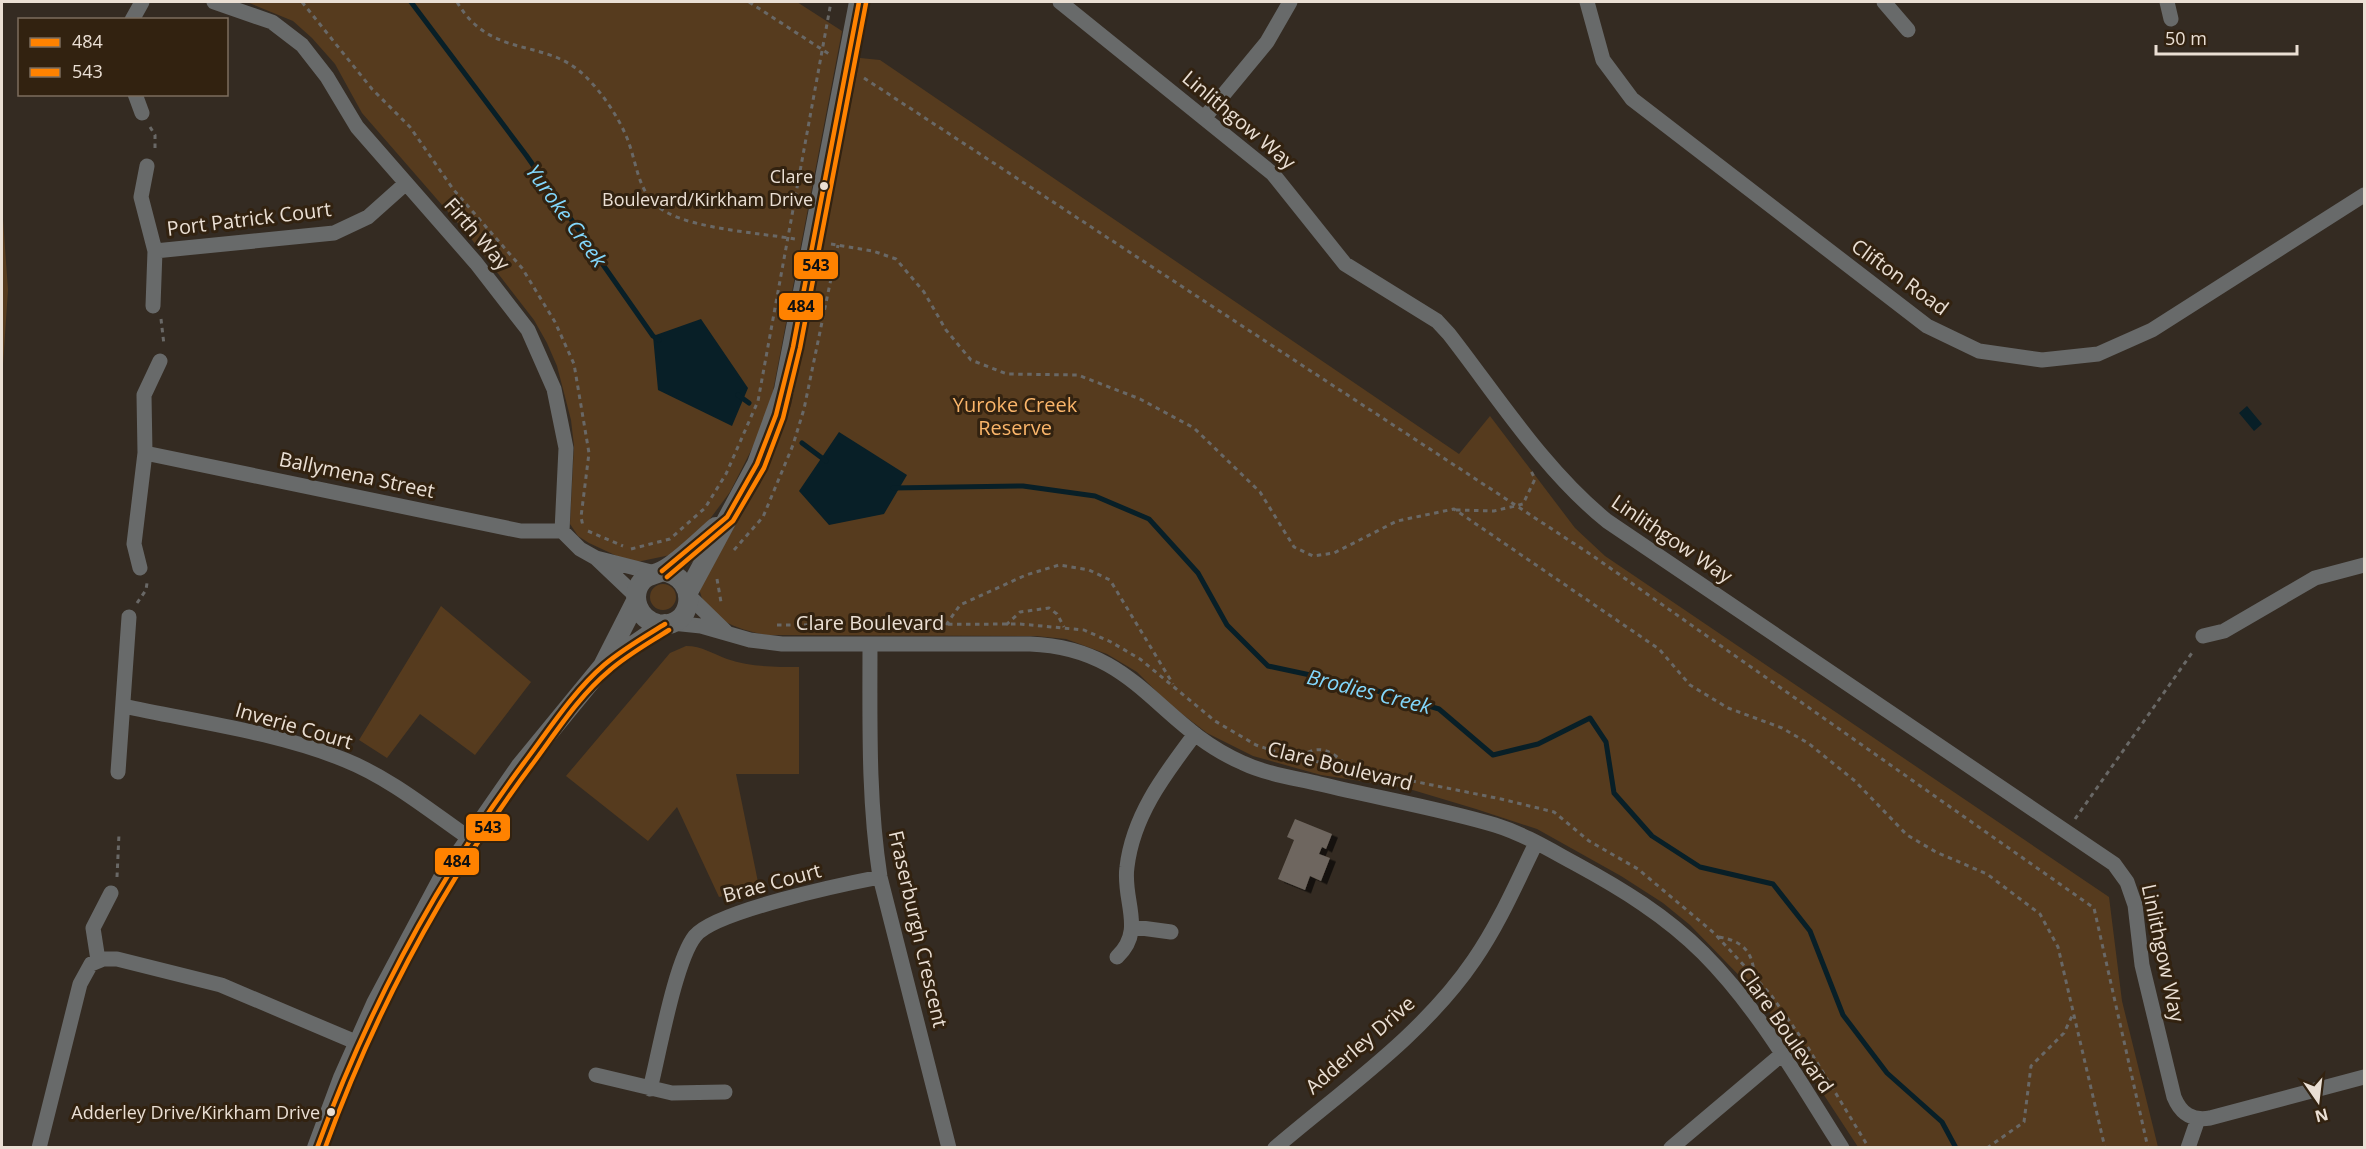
<svg xmlns="http://www.w3.org/2000/svg" width="2366" height="1149" viewBox="0 0 2366 1149" font-family="'Open Sans',sans-serif">
	<style>
		.green { fill: #563b1e }
		.water { fill: #081f27 }
		.lines { fill: none; stroke-linecap: round; stroke-linejoin: round }
		.stream { stroke: #081f27; stroke-width: 5 }
		.building { fill: #6e665e; filter: url(#shadow) }
		.path { stroke: #696866; stroke-width: 3; stroke-dasharray: 4.5 4.5; stroke-linecap: butt }
		.minor { stroke: #686a6a; stroke-width: 15 }
		.tertiary { stroke: #686a6a; stroke-width: 20 }
		.bus-1-casing { stroke: #322210; stroke-width: 9 }
		.bus-2-casing { stroke: #322210; stroke-width: 9 }
		.bus-1 { stroke: #ff8200; stroke-width: 4.5 }
		.bus-2 { stroke: #ff8200; stroke-width: 4.5 }
		.bus-dot { fill: #eadfd4; stroke: #322210; stroke-width: 2 }
		.labels { text-anchor: middle; stroke-width: 6; stroke-linejoin: round; paint-order: stroke }
		.bus-label { font-size: 18px; fill: #eadfd4; stroke: #322210; text-anchor: end }
		.street-label { font-size: 20px; fill: #eadfd4; stroke: #322210 }
		.park-label { font-size: 20px; fill: #fab56a; stroke: #322210 }
		.water-label { font-size: 21px; font-style: italic; fill: #82d7fc; stroke: #322210 }
		.line-badge { stroke: #322210; stroke-width: 2 }
		.pale-badge-label { font-size: 16px; text-anchor: middle; font-weight: bold; fill: #111 }
	</style>
	<defs>
		<filter id="shadow"><feDropShadow dx="6" dy="3.5" stdDeviation="0" flood-color="#0009"/></filter>
	</defs>
	<rect width="100%" height="100%" fill="#342b22"/>
	<path class="green" d="M247,2H797L842,31L768,417L730,492L695,539L675,554L632,563L589,543L578,536L570,524L574,446L571,420L557,366L547,343L534,320L469,236L362,113L335,64L312,38L293,21Z
		M860,58L880,60L1459,454L1490,416L1575,528L1605,556L2109,897L2122,1001L2158,1147H1858L1759,996L1690,925L1663,903L1621,876L1537,829L1476,809L1406,788L1321,775L1253,756L1207,733L1169,704L1137,672L1107,654L1066,639L1036,636L766,635C739,630 702,618 699,586L760,484L791,405Z
		M2,205L8,290L2,379Z
		M650 597a13 13 0 1 1 26 0a13 13 0 1 1-26 0Z
		M441,606L531,682L475,755L420,714L387,758L359,740Z
		M686,646C702,646 713,654 727,659C750,667 775,667 799,667V774H736L759,887L719,897L677,807L648,841L566,776L670,653Z"/>
	<path class="water" d="M701,319L748,388L732,426L658,390L653,336Z
		M2247,406L2262,424L2254,431L2239,413Z
		M839,432L907,475L884,514L829,525L799,491Z"/>
	<g class="lines">
		<path class="stream" d="M411,2L526,155L653,336L659,340
			M738,395L749,403
			M802,443L826,461
			M893,488L1023,486L1095,496L1149,519L1198,573L1227,625L1268,666L1357,685L1439,709L1493,755L1538,744L1590,718L1606,742L1614,793L1652,836L1700,867L1773,884L1810,931L1843,1015L1887,1073L1942,1122L1956,1148"/>
	</g>
	<path class="building" d="M1295,819L1332,834L1326,849L1322,847L1319,854L1330,858L1321,881L1310,876L1305,890L1278,879L1294,840L1287,837Z"/>
	<g class="lines">
		<path class="path" d="M302,2L372,89L410,127L453,189L522,268L555,322L574,364L589,453L581,517L583,526
			M457,2C491,60 544,37 584,75C601,91 618,116 627,138C638,165 637,196 666,212C696,229 760,233 795,239
			M749,2L829,54
			M864,78L1593,556L2094,908L2148,1148
			M150,127L155,135V152
			M831,244L873,251L896,259L924,292L946,330L971,360L1007,374L1078,375L1140,399L1194,428L1260,492L1294,547L1313,556L1334,553L1397,521L1454,509L1659,649L1690,685L1728,708L1782,728L1808,743L1855,781L1907,835L1936,852L1987,874L2040,914L2058,947L2105,1148
			M161,319L164,345
			M1456,510L1494,511L1523,504L1535,479L1530,469
			M588,531L623,546
			M631,549L670,539L705,508L726,474L758,401L831,2
			M734,550L763,517L793,445L804,409L838,245
			M717,579L721,602
			M137,603L146,590L147,583
			M777,625L1020,624L1084,630L1111,642L1140,659L1215,721L1256,745L1289,756L1501,799L1554,812L1589,841L1638,869L1714,933L1738,959L1771,995L1807,1046L1869,1148
			M946,625L960,605L1026,575L1059,565L1089,570L1110,580L1173,684
			M1006,625L1020,612L1049,608L1057,614L1064,627
			M1301,758C1317,741 1336,753 1347,767
			M2075,819L2194,650
			M117,877L119,834
			M1719,937C1742,941 1753,951 1754,975
			M1987,1148L2024,1122L2031,1066L2064,1033L2072,1016"/>
		<path class="minor" d="M214,2L272,22L302,45L327,77L357,127L476,263L528,330L554,389L566,448L562,531L580,549L596,558L636,596
			M1060,2L1273,174L1345,264L1437,321L1449,334C1498,397 1544,470 1607,521L2114,864L2127,882L2135,905L2142,965L2174,1097C2181,1114 2192,1121 2210,1118L2364,1077
			M1587,2L1603,60L1632,99L1927,326L1979,351L2042,360L2098,354L2152,330L2364,195
			M1884,2L1908,30
			M2167,2L2171,19
			M132,20L142,2
			M135,94L142,113
			M1205,117L1267,42L1290,2
			M147,166L141,197L155,251L153,306
			M155,251L334,233L368,217L405,184
			M145,453L521,531H562
			M596,558L655,573
			M140,568L134,544L145,453L144,395L160,361
			M689,596L726,632
			M672,623L701,626L750,640L782,644H1030C1138,648 1156,725 1243,763C1266,774 1295,778 1320,784C1378,798 1438,808 1495,825C1524,834 1550,850 1576,864C1622,889 1666,916 1703,953C1759,1009 1799,1081 1842,1148
			M2203,636L2224,631L2315,578L2364,565
			M870,644C870,722 868,799 880,877L949,1148
			M123,706C197,722 276,732 345,760C390,778 430,811 469,838
			M118,772L129,617
			M1134,927L1171,932
			M1117,957C1146,930 1122,900 1127,867C1133,815 1165,774 1195,734
			M98,960L93,928L111,893
			M596,1075L672,1093L725,1092
			M650,1089C659,1054 675,961 695,936C715,911 844,884 880,877
			M39,1148L80,984L91,964L103,959H117L221,985L358,1043
			M1275,1148C1344,1089 1423,1035 1474,960C1499,924 1517,882 1536,843
			M1671,1148L1781,1055
			M2188,1148L2198,1119"/>
		<path class="tertiary" d="M662,571C702,578 693,630 658,624C639,620 629,597 642,581C648,574 655,575 662,571C676,565 703,538 716,527
			M688,592L757,464L784,390L859,2
			M608,663L665,624
			M317,1148L343,1078L376,1004L442,880L521,766L603,666L636,601"/>
		<g class="bus-1-casing">
			<path id="bus-1" d="M662,571L727,517L757,464L776,415L793,347L859,2
				M317,1148C369,1006 438,877 529,756C552,725 575,690 604,665C623,649 644,637 665,624"/>
		</g>
		<g class="bus-2-casing">
			<path id="bus-2" d="M667,577L733,521L764,468L783,418L800,348L866,3
				M325,1148C376,1008 445,881 534,762C557,731 579,696 609,671C627,655 649,643 669,630"/>
		</g>
		<use href="#bus-1" class="bus-1"/>
		<use href="#bus-2" class="bus-2"/>
	</g>
	<g class="bus-dot">
		<circle cx="824" cy="186" r="5"/>
		<circle cx="331" cy="1112" r="5"/>
	</g>
	<g class="labels">
		<g class="bus-label">
			<text x="813" y="183">Clare<tspan x="813" dy="23">Boulevard/Kirkham Drive</tspan></text>
			<text x="320" y="1119">Adderley Drive/Kirkham Drive</text>
		</g>
		<g class="street-label">
			<text transform="translate(1239 120) rotate(40)" y="7">Linlithgow Way</text>
			<text transform="translate(249 219) rotate(-7)" y="7">Port Patrick Court</text>
			<text transform="translate(477 234) rotate(49)" y="7">Firth Way</text>
			<text transform="translate(1900 277) rotate(36)" y="7">Clifton Road</text>
			<text transform="translate(357 475) rotate(12)" y="7">Ballymena Street</text>
			<text transform="translate(1672 539) rotate(34)" y="7">Linlithgow Way</text>
			<text x="870" y="630">Clare Boulevard</text>
			<text transform="translate(294 726) rotate(16)" y="7">Inverie Court</text>
			<text transform="translate(1340 766) rotate(14)" y="7">Clare Boulevard</text>
			<text transform="translate(772 883) rotate(-15)" y="7">Brae Court</text>
			<text transform="translate(918 929) rotate(77)" y="7">Fraserburgh Crescent</text>
			<text transform="translate(2163 953) rotate(78)" y="7">Linlithgow Way</text>
			<text transform="translate(1786 1030) rotate(55)" y="7">Clare Boulevard</text>
			<text transform="translate(1360 1045) rotate(-41)" y="7">Adderley Drive</text>
		</g>
		<g class="park-label">
			<text x="1015" y="412">Yuroke Creek<tspan x="1015" dy="23">Reserve</tspan></text>
		</g>
		<g class="water-label">
			<text transform="translate(566 216) rotate(54)" y="7">Yuroke Creek</text>
			<text transform="translate(1369 692) rotate(14)" y="7">Brodies Creek</text>
		</g>
	</g>
	<g class="line-badge">
		<rect x="793" y="251" width="46" height="29" rx="6" fill="#ff8200"/>
		<rect x="778" y="292" width="46" height="29" rx="6" fill="#ff8200"/>
		<rect x="465" y="813" width="46" height="29" rx="6" fill="#ff8200"/>
		<rect x="434" y="847" width="46" height="29" rx="6" fill="#ff8200"/>
	</g>
	<g class="pale-badge-label">
		<text x="816" y="271">543</text>
		<text x="801" y="312">484</text>
		<text x="488" y="833">543</text>
		<text x="457" y="867">484</text>
	</g>
	<rect width="2366" height="1149" fill="none" stroke="#eadfd4" stroke-width="6"/>
	<rect x="18" y="18" width="210" height="78" fill="#322210" stroke="#7c6e5e" stroke-width="1.5"/>
	<rect x="30" y="38" width="30" height="9" fill="#ff8200" stroke="#7c6e5e" stroke-width="1.5"/>
	<text x="72" y="48" font-size="18" fill="#eadfd4">484</text>
	<rect x="30" y="68" width="30" height="9" fill="#ff8200" stroke="#7c6e5e" stroke-width="1.5"/>
	<text x="72" y="78" font-size="18" fill="#eadfd4">543</text>
	<g transform="translate(2318 1101) rotate(166)" stroke="#322210" stroke-width="4.5" paint-order="stroke">
	<path d="M0-4.5L10 22L0 15L-10 22Z" fill="#eadfd4"/>
	<text y="-9" font-size="16" font-weight="bold" text-anchor="middle" fill="#eadfd4">N</text>
	</g>
	<path d="M2156 45v9h141v-9" fill="none" stroke="#eadfd4" stroke-width="3"/>
	<text x="2165" y="45" font-size="18" fill="#eadfd4" stroke="#322210" stroke-width="4.5" paint-order="stroke">50 m</text>
</svg>
